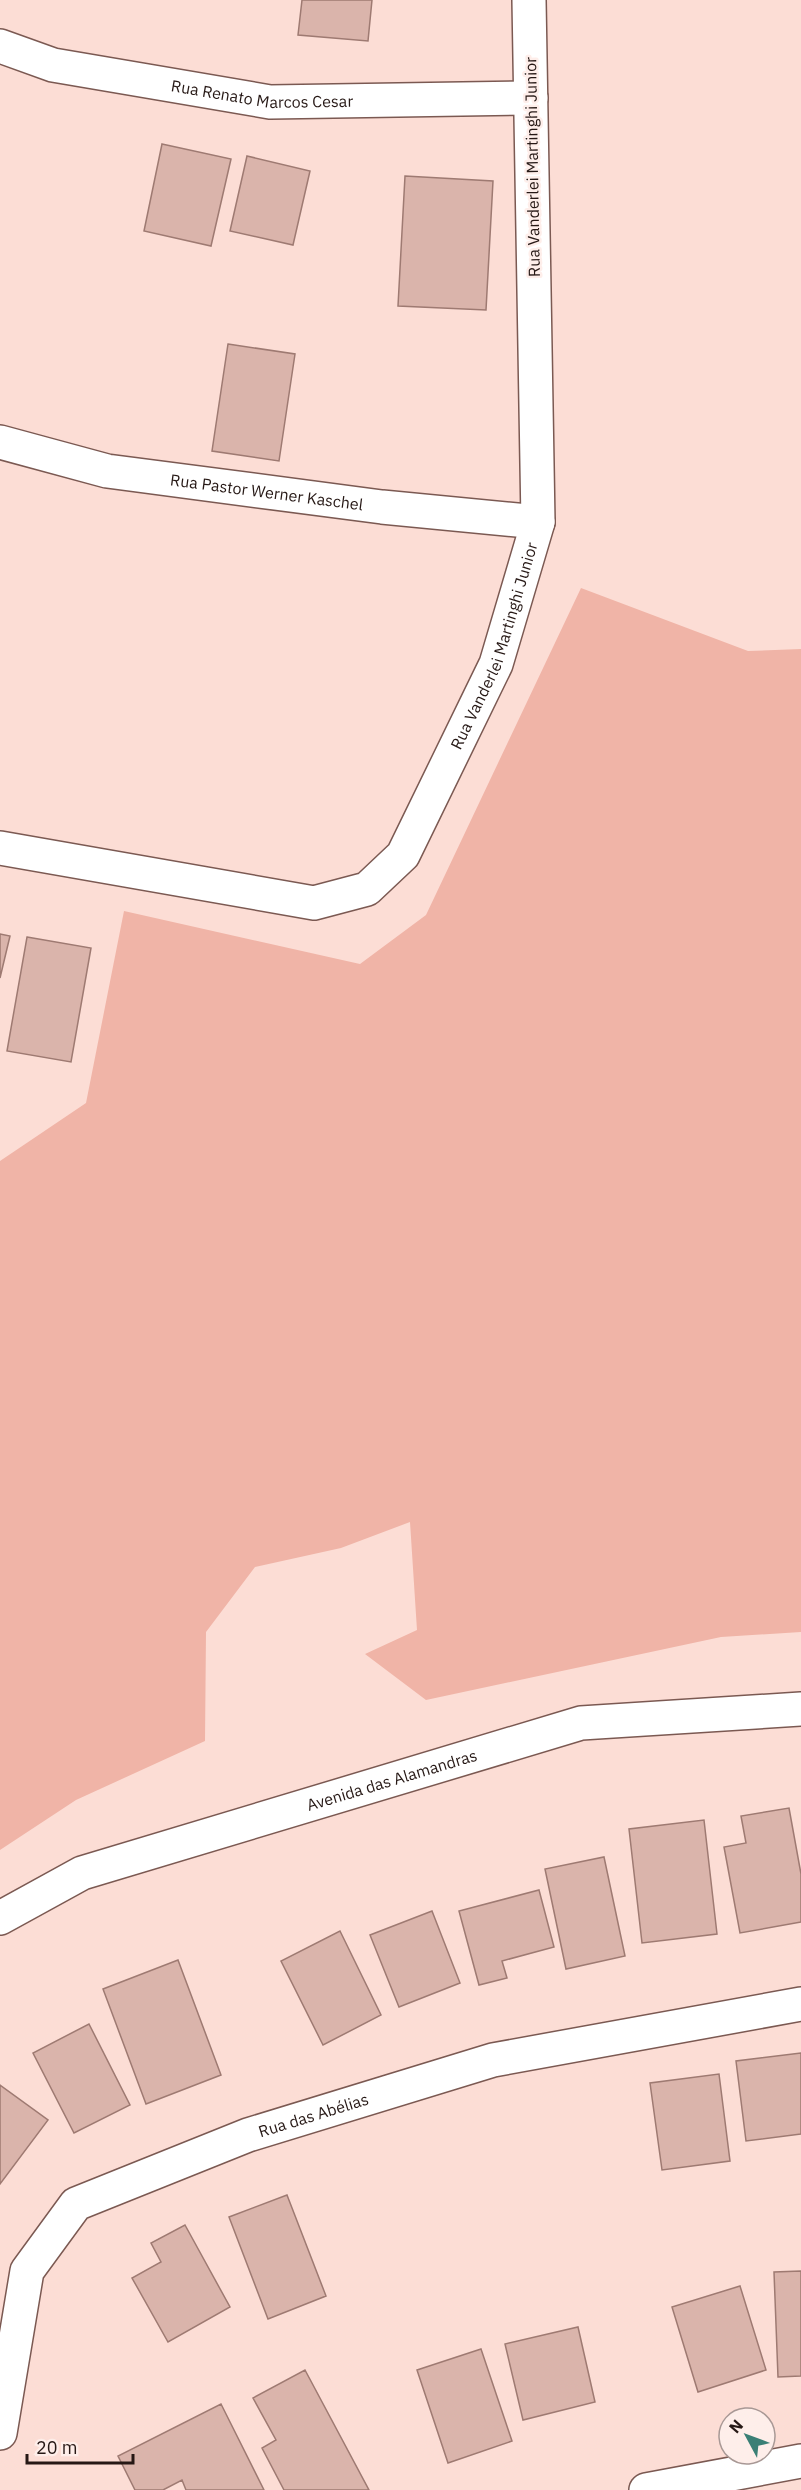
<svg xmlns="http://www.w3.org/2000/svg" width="801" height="2490" viewBox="0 0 801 2490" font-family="'IBM Plex Sans',sans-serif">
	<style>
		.green { fill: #f0b4a7 }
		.building { fill: #dab4ab; stroke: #9e7a72; stroke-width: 1.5 }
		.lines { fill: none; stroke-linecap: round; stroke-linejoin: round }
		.minor-casing { stroke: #7b5952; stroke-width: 36 }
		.tertiary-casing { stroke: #7b5952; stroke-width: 36 }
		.minor { stroke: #fff; stroke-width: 33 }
		.tertiary { stroke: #fff; stroke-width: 33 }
		.labels { text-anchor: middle; stroke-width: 5; stroke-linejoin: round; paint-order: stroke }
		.street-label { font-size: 16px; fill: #261815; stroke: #feeeea }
	</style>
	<rect width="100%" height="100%" fill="#fcddd5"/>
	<path class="green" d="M581,588L748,651L801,649V1632L721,1637L426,1700L365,1654L417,1630L410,1522L341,1548L255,1567L206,1632L205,1741L76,1800L0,1850V1161L86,1103L124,911L360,964L426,915Z"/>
	<path class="building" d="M302,0H372L368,41L298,35Z
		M162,144L231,159L211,246L144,231Z
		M247,156L310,171L293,245L230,231Z
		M405,176L493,181L486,310L398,306Z
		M228,344L295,354L279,461L212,451Z
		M0,934L10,936L0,978Z
		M27,937L91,948L71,1062L7,1051Z
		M789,1808L801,1874V1922L740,1933L724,1847L746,1843L741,1816Z
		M704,1820L717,1934L642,1943L629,1829Z
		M604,1857L625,1956L566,1969L545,1869Z
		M539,1890L554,1947L502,1961L507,1978L479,1985L459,1911Z
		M432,1911L460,1983L399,2007L370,1935Z
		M340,1931L381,2015L323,2045L281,1961Z
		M178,1960L221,2075L146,2104L103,1989Z
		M89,2024L130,2105L74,2133L33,2053Z
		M801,2053V2134L746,2141L736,2061Z
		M719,2074L730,2161L662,2170L650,2083Z
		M0,2085L48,2120L0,2184Z
		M287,2195L326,2296L268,2319L229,2217Z
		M185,2225L230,2307L168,2342L132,2278L161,2262L151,2243Z
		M801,2271V2376L778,2377L774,2272Z
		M740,2286L766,2370L698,2392L672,2307Z
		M578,2327L595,2402L523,2420L505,2344Z
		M481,2349L512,2441L448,2463L417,2370Z
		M305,2370L369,2490H284L262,2448L276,2440L253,2398Z
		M221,2404L264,2490H186L182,2480L163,2490H135L118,2456Z"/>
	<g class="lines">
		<g class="minor-casing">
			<g id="minor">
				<path id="s1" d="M0,46L53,65L270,102L531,98"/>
				<path id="s2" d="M0,442L107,471L382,507L538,522"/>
				<path id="s3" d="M0,848L314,903L367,889L403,855L496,664L538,522L529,0"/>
				<path id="s4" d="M0,2433L27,2271L76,2204L248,2135L493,2060L801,2004"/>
				<path d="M646,2490L801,2461"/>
			</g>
		</g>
		<g class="tertiary-casing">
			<g id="tertiary">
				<path id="s5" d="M0,1918L82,1873L581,1723L801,1709"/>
			</g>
		</g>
		<use href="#minor" class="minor"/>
		<use href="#tertiary" class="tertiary"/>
	</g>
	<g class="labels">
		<g class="street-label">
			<text dy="6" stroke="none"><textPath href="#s1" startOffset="268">Rua Renato Marcos Cesar</textPath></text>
			<text transform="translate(532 167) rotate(-91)" y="6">Rua Vanderlei Martinghi Junior</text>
			<text dy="6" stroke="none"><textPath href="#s2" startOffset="272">Rua Pastor Werner Kaschel</textPath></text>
			<text dy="6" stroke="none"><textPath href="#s3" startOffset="652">Rua Vanderlei Martinghi Junior</textPath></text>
			<text dy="6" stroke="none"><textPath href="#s5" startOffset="417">Avenida das Alamandras</textPath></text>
			<text dy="6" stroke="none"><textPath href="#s4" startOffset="501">Rua das Abélias</textPath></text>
		</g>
	</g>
	<g transform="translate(747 2436) rotate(311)"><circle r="28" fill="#feeeea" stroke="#a89895" stroke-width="1.5"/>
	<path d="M0-4.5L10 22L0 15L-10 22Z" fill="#3a7f75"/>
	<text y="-9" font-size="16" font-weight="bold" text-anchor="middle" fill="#261815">N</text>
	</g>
	<path d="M27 2454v9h106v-9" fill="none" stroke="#261815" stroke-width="3"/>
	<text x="36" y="2454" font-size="18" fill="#261815" stroke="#feeeea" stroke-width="4.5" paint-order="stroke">20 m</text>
</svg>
